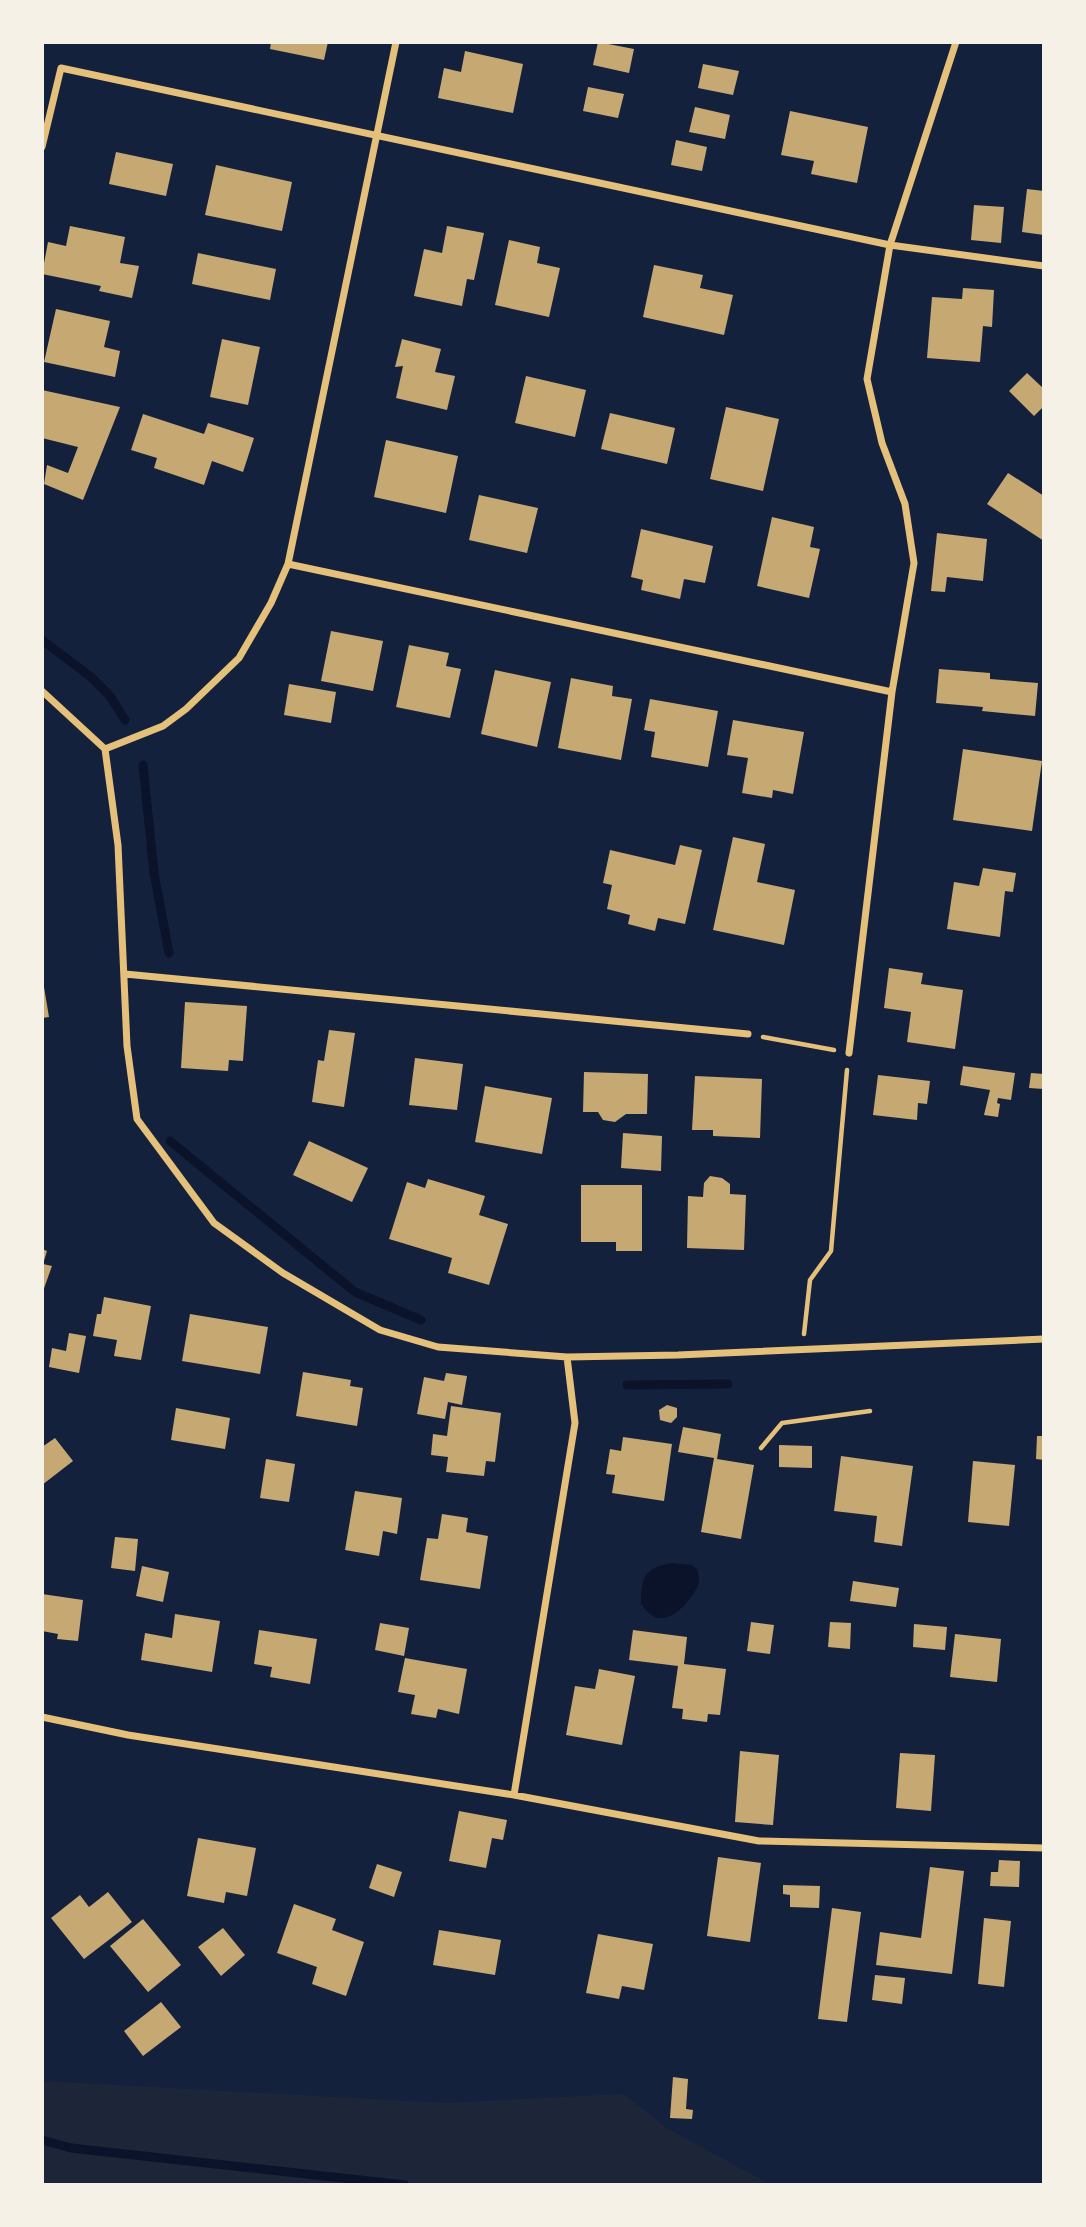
<svg xmlns="http://www.w3.org/2000/svg" width="1086" height="2227" viewBox="0 0 1086 2227" font-family="Karla,sans-serif">
	<style>
		.green { fill: #1d2539 }
		.water { fill: #0b132b }
		.lines { fill: none; stroke-linecap: round; stroke-linejoin: round }
		.stream { stroke: #0b132b; stroke-width: 9 }
		.building { fill: #c6a872 }
		.path { stroke: #e5c07b; stroke-width: 4.5 }
		.minor { stroke: #e5c07b; stroke-width: 7 }
	</style>
	<rect width="100%" height="100%" fill="#14213d"/>
	<path class="green" d="M42,2081L446,2103L624,2094L665,2127L767,2183L784,2185H55L42,2183Z"/>
	<path class="water" d="M672,1563L691,1565L697,1569C698,1573 699,1576 699,1580C699,1587 693,1595 689,1600C674,1618 657,1628 641,1604C641,1577 644,1568 672,1563Z"/>
	<g class="lines">
		<path class="stream" d="M42,640L91,677L110,696L125,720
			M143,765L154,873L169,953
			M170,1141L355,1292L421,1320
			M627,1385L728,1384
			M42,2140L71,2148L405,2185"/>
	</g>
	<path class="building" d="M271,42H328L324,60L270,49Z
		M598,42L634,49L629,73L593,65Z
		M465,51L523,64L513,113L438,98L444,68L461,72Z
		M703,64L739,71L733,95L698,88Z
		M588,87L624,94L618,118L583,111Z
		M695,107L730,115L725,139L689,132Z
		M790,111L868,127L857,183L811,174L814,161L781,155Z
		M676,140L707,147L702,171L671,165Z
		M116,152L173,164L166,196L109,184Z
		M216,165L292,182L282,231L205,215Z
		M1027,189L1044,191V235L1022,232Z
		M974,205L1004,207L1001,243L971,240Z
		M70,226L125,237L120,263L139,266L132,298L99,291L101,286L42,274L48,242L66,246Z
		M447,226L484,233L474,280L467,279L462,306L414,296L424,249L442,253Z
		M509,240L540,247L537,263L560,268L549,317L495,305Z
		M198,253L276,269L270,300L192,284Z
		M654,265L703,275L700,288L733,295L724,335L643,317Z
		M963,288L994,290L992,327L983,326L980,362L927,358L932,297L962,299Z
		M56,309L110,321L104,347L120,351L115,377L44,362Z
		M222,339L260,347L248,405L210,397Z
		M402,339L441,349L435,372L455,376L447,410L396,398L403,366L395,367Z
		M1027,373L1044,389V406L1034,416L1009,391Z
		M526,376L586,390L575,437L515,423Z
		M42,390L120,407L83,500L44,484L47,465L68,473L78,447L42,438Z
		M726,407L779,419L763,491L710,479Z
		M610,413L675,428L667,464L601,449Z
		M143,414L204,434L208,423L254,438L243,472L212,461L204,485L154,468L157,458L131,450Z
		M386,440L458,456L446,513L374,497Z
		M1008,473L1044,496V541L987,504Z
		M479,495L538,508L527,553L469,540Z
		M772,517L814,527L810,547L820,549L809,598L757,586Z
		M641,529L713,546L705,583L684,579L680,599L641,590L643,580L631,577Z
		M937,533L987,539L983,581L947,577L945,592L931,591Z
		M331,631L383,641L373,691L321,681Z
		M409,645L449,653L446,666L461,669L450,718L396,707Z
		M939,669L990,673V679L1038,683L1035,716L982,711L983,707L936,703Z
		M495,670L551,682L537,747L481,734Z
		M571,678L613,686L612,696L632,699L621,760L558,748Z
		M289,684L336,692L331,723L284,715Z
		M650,699L718,711L708,767L651,757L655,732L644,730Z
		M733,720L804,732L793,794L773,790L772,798L742,793L748,758L727,755Z
		M963,749L1042,761L1032,831L953,820Z
		M733,837L765,844L757,882L795,890L784,945L713,930Z
		M680,845L702,850L685,924L658,918L655,931L628,924L630,915L607,909L612,885L603,883L610,850L675,865Z
		M983,868L1016,873L1013,892L1005,891L1000,937L947,929L954,882L979,886Z
		M889,968L923,973L921,984L963,990L955,1049L907,1042L911,1012L884,1008Z
		M42,975L49,1017L42,1018Z
		M185,1002L247,1006L243,1061L229,1060L228,1071L181,1068Z
		M329,1030L355,1033L344,1107L312,1102L318,1060L324,1061Z
		M415,1058L463,1064L457,1110L409,1105Z
		M963,1066L1015,1073L1011,1100L998,1098L997,1103L1000,1104L998,1117L984,1115L990,1090L960,1085Z
		M584,1072L648,1074L647,1114H626L615,1122L603,1120L598,1112H583Z
		M1031,1073L1044,1074V1089L1029,1088Z
		M878,1075L930,1081L927,1104L918,1103L917,1120L873,1115Z
		M695,1076L762,1079L760,1138L713,1136V1130H692Z
		M485,1086L552,1098L542,1154L475,1142Z
		M623,1133L662,1136L661,1171L621,1168Z
		M309,1141L368,1168L352,1202L293,1175Z
		M710,1176L722,1178L730,1184V1194L746,1195L744,1250L687,1248L688,1196L703,1197L704,1183Z
		M428,1179L485,1196L479,1215L508,1224L489,1285L448,1273L452,1258L389,1239L407,1182L425,1188Z
		M581,1185H642V1251H616V1242H581Z
		M42,1249L47,1251L43,1264L52,1266L42,1294Z
		M104,1297L151,1306L141,1360L114,1356L117,1340L93,1336L97,1314H101Z
		M190,1314L268,1327L260,1374L182,1361Z
		M69,1333L86,1336L79,1373L49,1367L52,1348L66,1351Z
		M303,1372L351,1380L350,1386L363,1388L357,1426L296,1416Z
		M446,1373L467,1376L462,1405L448,1402L445,1419L417,1414L424,1377L444,1381Z
		M667,1405L677,1408V1417L671,1423L660,1420L659,1410Z
		M451,1406L501,1413L495,1462L486,1461L484,1476L446,1472L448,1457L431,1455L433,1434L447,1436Z
		M176,1408L230,1418L225,1449L171,1440Z
		M683,1427L721,1434L717,1459L754,1465L741,1539L701,1532L714,1458L678,1452Z
		M1037,1436H1044V1460L1036,1459Z
		M623,1437L672,1444L664,1501L612,1493L615,1475L606,1474L610,1449L621,1451Z
		M55,1438L73,1461L42,1485V1447Z
		M779,1445L812,1446V1468L779,1467Z
		M841,1456L913,1466L902,1546L874,1542L877,1516L834,1511Z
		M266,1459L295,1464L289,1502L260,1498Z
		M973,1461L1015,1465L1009,1526L968,1522Z
		M355,1491L402,1498L397,1534L383,1531L379,1556L345,1550Z
		M442,1514L468,1518L466,1532L488,1536L480,1589L420,1580L427,1538L438,1539Z
		M115,1537L138,1539L135,1571L111,1568Z
		M142,1566L169,1572L163,1602L136,1596Z
		M853,1581L899,1588L896,1607L850,1601Z
		M42,1594L83,1600L78,1641L57,1639L58,1634L42,1631Z
		M175,1614L220,1621L212,1672L141,1660L145,1633L172,1638Z
		M751,1622L774,1625L770,1654L747,1651Z
		M830,1622L851,1623L850,1649L828,1647Z
		M380,1623L409,1628L404,1656L375,1650Z
		M914,1624L947,1627L945,1650L913,1647Z
		M259,1630L317,1639L310,1684L270,1677L272,1667L254,1664Z
		M633,1630L687,1637L684,1664L726,1669L720,1715L708,1714L707,1722L682,1719L683,1709L672,1708L678,1666L629,1660Z
		M955,1634L1001,1639L997,1682L950,1677Z
		M405,1658L467,1669L459,1714L438,1709L436,1718L411,1714L415,1695L398,1692Z
		M599,1669L635,1676L622,1745L566,1735L575,1686L595,1689Z
		M740,1751L779,1755L773,1825L735,1822Z
		M900,1753L935,1755L931,1811L896,1808Z
		M459,1811L507,1820L503,1840L492,1838L486,1868L449,1861Z
		M198,1838L256,1848L247,1896L226,1892L224,1903L187,1896Z
		M718,1857L761,1863L750,1942L707,1936Z
		M999,1860L1020,1861L1019,1887L990,1886L991,1872H998Z
		M377,1864L402,1872L394,1897L369,1888Z
		M930,1867L964,1871L952,1974L876,1965L880,1932L921,1938Z
		M783,1885L820,1886L819,1908L790,1907V1895L783,1894Z
		M108,1892L132,1922L84,1959L51,1918L80,1895L89,1907Z
		M294,1904L336,1919L332,1930L364,1942L346,1996L312,1984L317,1967L277,1953Z
		M832,1908L861,1912L847,2022L818,2019Z
		M984,1918L1011,1921L1004,1987L978,1984Z
		M143,1919L181,1965L148,1992L110,1946Z
		M223,1928L245,1955L221,1976L198,1947Z
		M439,1930L501,1940L495,1975L433,1965Z
		M598,1934L653,1944L644,1990L622,1986L619,1999L586,1993Z
		M875,1975L905,1978L902,2004L872,2000Z
		M161,2002L181,2027L143,2056L124,2031Z
		M673,2077L688,2079L686,2109L693,2110L692,2119L670,2118Z"/>
	<g class="lines">
		<path class="path" d="M763,1037L834,1050
			M804,1334L810,1280L831,1251L847,1070
			M761,1448L782,1423L870,1411"/>
		<path class="minor" d="M42,147L61,68L890,245L1044,266
			M288,564L892,692
			M42,691L105,749L118,845L127,1046L137,1119L214,1223L283,1273L380,1330L438,1347L567,1357L678,1355L1044,1339
			M105,749L163,726L186,709L239,658L271,603L288,564L396,42
			M125,974L748,1034
			M849,1053L892,692L914,563L905,504L882,443L867,379L890,245L956,42
			M42,1717L128,1735L514,1795L759,1841L1044,1848
			M514,1795L575,1423L567,1357"/>
	</g>
	<rect width="1086" height="2227" fill="none" stroke="#f6f1e7" stroke-width="88"/>
</svg>
